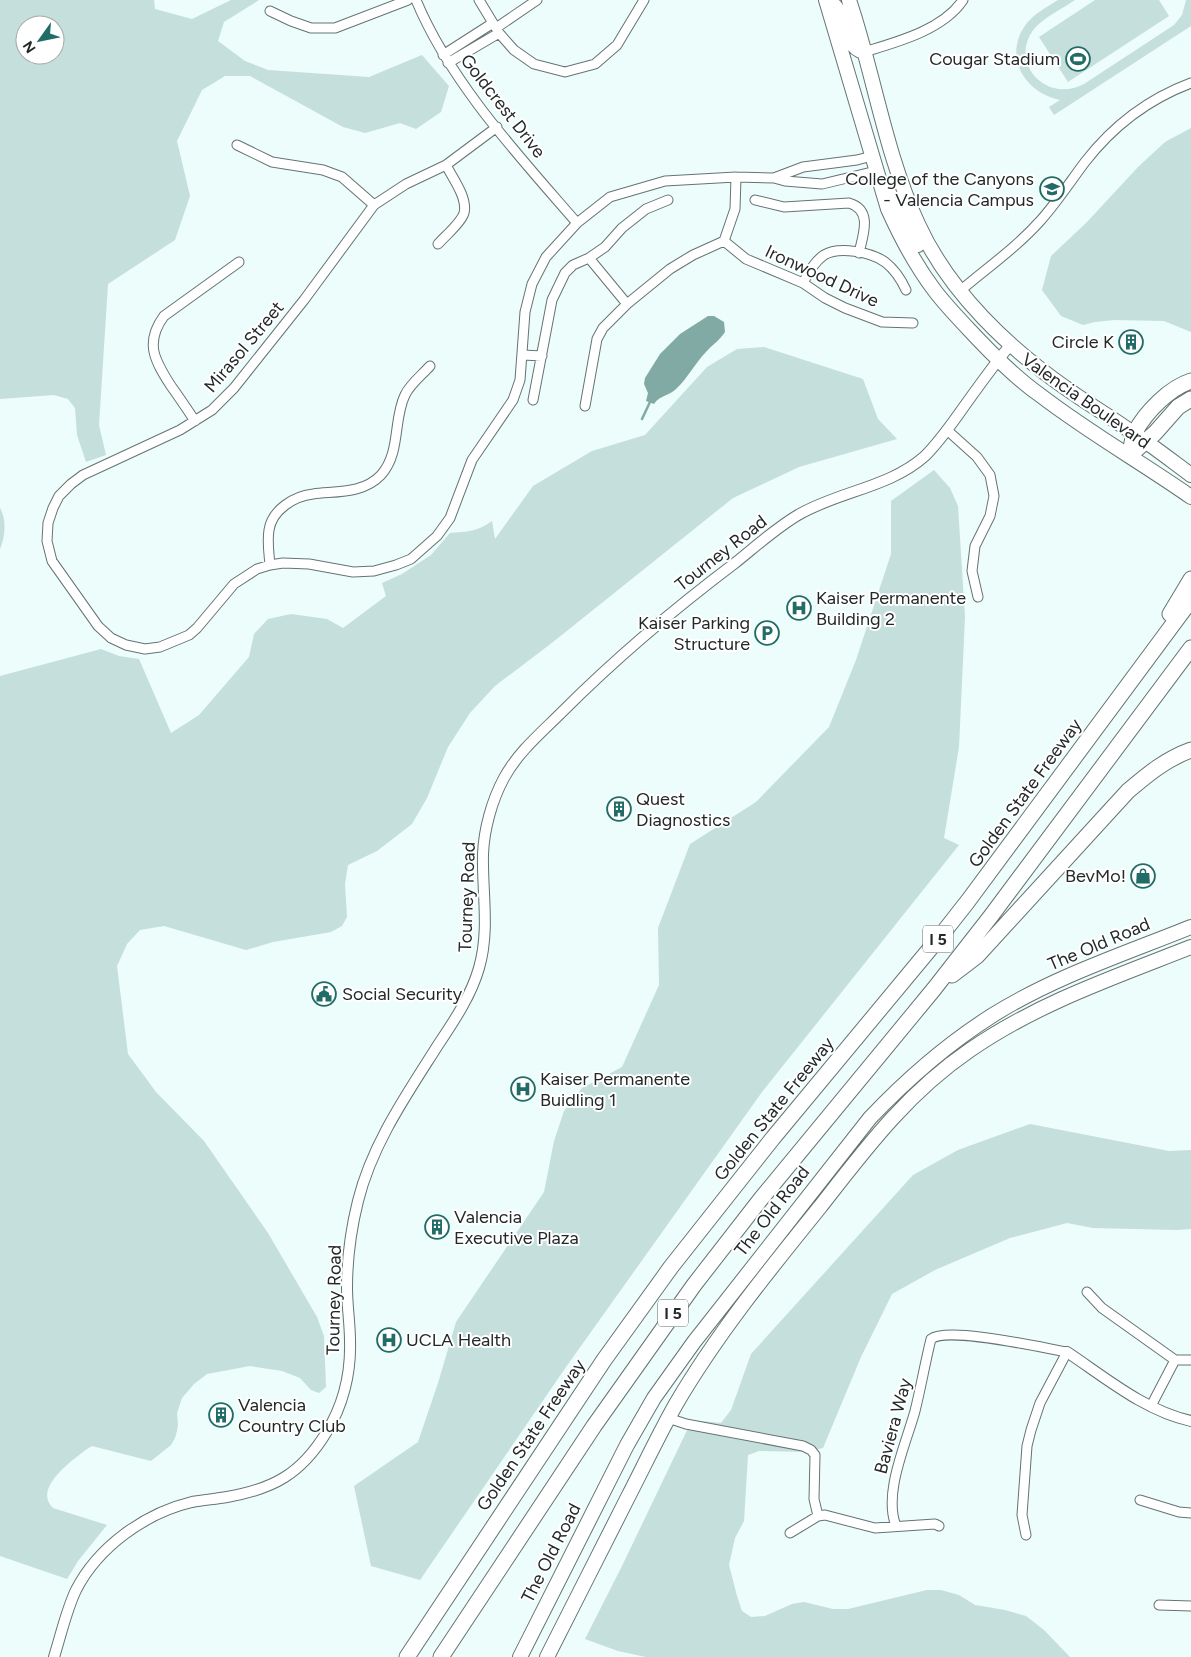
<svg xmlns="http://www.w3.org/2000/svg" width="1191" height="1657" viewBox="0 0 1191 1657" font-family="Figtree,sans-serif">
	<style>
		.green { fill: #c5dfdc; fill-rule: evenodd }
		.water { fill: #81aaa5 }
		.lines { fill: none; stroke-linecap: round; stroke-linejoin: round }
		.stream { stroke: #81aaa5; stroke-width: 2.5 }
		.minor-casing { stroke: #657472; stroke-width: 11 }
		.tertiary-casing { stroke: #657472; stroke-width: 12 }
		.primary-casing { stroke: #657472; stroke-width: 16 }
		.motorway-casing { stroke: #657472; stroke-width: 17 }
		.minor { stroke: #fff; stroke-width: 9 }
		.tertiary { stroke: #fff; stroke-width: 10 }
		.primary { stroke: #fff; stroke-width: 14 }
		.motorway { stroke: #fff; stroke-width: 15 }
		.labels { text-anchor: middle; stroke-width: 4; stroke-linejoin: round; paint-order: stroke }
		.shield { fill: #fff; stroke: #656968; stroke-width: 1 }
		.shield-label { font-size: 16px; font-weight: bold; fill: #232928 }
		.poi-label { font-size: 18px; fill: #232928; stroke: #fff; text-anchor: start }
		.street-label { font-size: 18px; fill: #232928; stroke: #fff }
	</style>
	<rect width="100%" height="100%" fill="#ecfdfb"/>
	<path class="green" d="M0,0H154L155,9L192,19L231,0H259L224,22L218,41L245,61L268,70L369,77L422,55L449,86L441,112L416,129L400,123L365,133L343,127L250,76H225L202,90L177,141L190,196L175,240L108,284L99,425L106,455L86,462L77,435L75,408L68,399L54,395L0,399ZM25,25H55V55H25Z
		M1058,0H1075C1062,9 1044,17 1034,29C1008,63 1047,104 1084,84L1174,25L1182,15L1186,0H1191V26L1054,115L1049,107L1060,100C1024,93 1002,55 1027,23C1035,13 1047,7 1058,0Z
		M1095,0H1159L1169,16L1068,82L1039,37Z
		M1191,128V332L1164,321L1114,320L1095,322L1083,325L1061,316L1042,290L1051,256L1087,222L1138,167L1165,142Z
		M764,347L863,379L878,419L897,439L799,467L733,498L553,642L495,686L470,713L448,747L427,798L412,824L377,851L348,865L345,884L347,917L342,926L331,932L273,942L246,950L164,926L140,930L127,944L117,966L128,1054L156,1092L204,1141L268,1233L317,1317L324,1336L326,1387L319,1393L311,1390L300,1378L282,1371L250,1366L207,1374L194,1384L182,1398L177,1413L178,1425L177,1431L175,1438L171,1445L151,1461L92,1446L87,1449C73,1460 32,1488 53,1508L107,1525L78,1561L67,1579L0,1556V676L101,649L119,656L139,659L171,733L199,715L249,657L254,634L268,619L291,614L327,619L343,628L386,596L382,583L402,574L431,555L450,533C466,532 479,531 492,521L495,539L533,486L592,451L645,435L707,367L737,349Z
		M934,470L950,488L958,506L965,617L959,747L944,838L959,845L762,1092L566,1367L420,1580L371,1566L354,1486L418,1442L438,1383L456,1322L544,1192L554,1141L564,1111L582,1088L622,1067L659,985L658,928L690,844L756,802L829,727L856,660L891,554V501Z
		M0,508C7,520 5,537 0,549Z
		M1030,1124L1169,1151L1191,1150V1229L1177,1230L1093,1228L1067,1223L1010,1238L935,1270L892,1294L861,1357L823,1448L804,1452L759,1451L748,1455L744,1521L735,1538L729,1565L737,1596L742,1611L751,1617L765,1616L792,1604L804,1602L833,1609H848L927,1590H941L959,1595L975,1605L1005,1610L1026,1616L1044,1630L1070,1657H646L618,1651L585,1639L622,1566L692,1420L721,1423L731,1410L751,1354L913,1175L958,1150Z"/>
	<path class="water" d="M708,316H714L724,322L725,332C720,340 712,345 706,352C695,363 688,378 676,389C669,396 660,395 654,404L646,401L648,393L644,384L645,378L660,354L680,334Z"/>
	<g class="lines">
		<path class="stream" d="M642,419L650,402"/>
		<g class="minor-casing">
			<path id="minor" d="M416,0C450,82 519,156 577,223
				M479,0L499,33L514,50L534,64L565,72L595,64L617,45L644,0
				M270,11L291,21L311,28H335L408,0
				M496,28L537,0
				M864,52C897,42 943,30 963,0
				M443,55L493,23
				M448,63L499,33
				M497,127L446,165L406,184L374,205L304,300L234,388L212,410L180,430L83,475L71,484L59,496L53,508L48,523L47,541L52,561L98,626L111,638L126,645L145,649L160,647L189,635L197,628L234,584L257,569L270,565L283,563L309,564L353,572L374,571L396,565L411,559L437,536L450,518L472,460L513,400L520,380L525,312L532,284L546,257L577,223L610,197L665,181L736,177L774,178L785,181L822,184L876,171
				M237,145L272,162L323,170L342,177L374,205
				M774,178L803,167L857,160L872,156
				M755,200L784,207L849,203C873,210 863,235 859,253
				M724,241L746,259L803,283L825,298L845,308L882,322L913,323
				M724,241L735,209L736,177
				M438,244C445,236 461,223 464,213C468,198 452,177 446,165
				M589,258L627,304
				M803,283C809,272 814,262 824,255C839,246 871,252 885,262C894,269 901,279 906,290
				M960,291C987,268 1017,247 1041,220C1057,202 1070,182 1085,162C1113,126 1148,99 1191,83
				M523,355L542,356
				M533,400L552,300L565,273L573,265L589,258L605,247L622,228L646,209L668,200
				M585,406L597,339L603,328L627,304L670,269L693,255L724,241
				M195,421C187,409 179,397 171,386C155,361 144,343 164,316L239,262
				M947,430L977,457L990,475L994,496L990,516L975,546L972,571L978,597
				M270,565C269,553 267,542 269,530C272,510 294,496 313,494C336,491 363,494 381,475C401,453 393,419 405,395C410,384 422,375 430,366
				M1087,1292L1102,1308L1175,1360
				M1151,1406L1175,1360H1191
				M668,1418L686,1424L803,1446L811,1450L815,1455L814,1499L818,1516
				M1140,1500L1179,1512L1191,1513
				M896,1526C883,1493 906,1444 915,1411C921,1387 925,1363 931,1339C948,1326 1043,1348 1067,1352L1040,1403L1031,1430L1027,1446L1022,1515L1026,1535
				M790,1533L818,1516L825,1515L875,1528L935,1524L939,1526
				M1159,1605L1191,1606"/>
		</g>
		<g class="tertiary-casing">
			<path id="tertiary" d="M1067,1352C1106,1378 1145,1411 1191,1421
				M54,1657C61,1635 66,1611 76,1590C98,1547 145,1513 192,1502C203,1500 215,1499 227,1497C273,1489 301,1474 326,1433C343,1406 351,1373 350,1341C350,1323 347,1306 347,1288C347,1259 351,1229 358,1201C372,1144 407,1094 438,1045C454,1021 471,996 479,968C490,930 482,892 483,854C484,829 492,800 504,778C518,752 541,733 562,712C616,658 674,609 735,563C755,547 776,528 798,515C839,491 889,488 925,456C937,444 948,429 958,415C975,391 992,367 1011,344"/>
		</g>
		<g class="primary-casing">
			<path id="primary" d="M826,0L888,209C901,238 916,266 935,291C948,308 963,323 978,339C997,359 1017,379 1040,395C1088,432 1141,462 1191,497
				M849,0C874,74 885,153 918,224C949,292 1009,349 1070,391C1090,405 1112,418 1133,433C1153,446 1172,461 1191,475
				M835,6L838,10C844,25 847,48 864,52
				M889,193L918,245
				M520,1657L627,1445L654,1398L694,1342L870,1118C907,1079 947,1044 993,1015C1054,977 1124,954 1191,927
				M547,1657C574,1604 601,1550 628,1497C644,1466 659,1434 676,1404C717,1334 769,1270 820,1207C866,1148 907,1093 970,1050C1038,1003 1115,977 1191,947"/>
		</g>
		<g class="motorway-casing">
			<path id="motorway" d="M1130,455C1131,448 1132,439 1135,432C1146,412 1169,388 1191,381
				M1130,455L1155,433L1178,407L1191,399
				M1170,614L1191,579
				M952,975L977,956L1128,791C1148,774 1166,759 1191,750
				M407,1657L604,1360L671,1267L773,1138L939,938L968,901L1191,600
				M441,1657L594,1426L694,1285L760,1200L934,989L991,916L1191,648"/>
		</g>
		<use href="#minor" class="minor"/>
		<use href="#tertiary" class="tertiary"/>
		<use href="#primary" class="primary"/>
		<use href="#motorway" class="motorway"/>
	</g>
	<defs>
		<g id="stadium-ring" transform="scale(1.25)"><circle r="9.5" fill="#fff" stroke="#216c66" stroke-width="1.5"/><path d="M0-5a6.5 5 0 1 0 0 10a6.5 5 0 1 0 0-10ZM-3.5-1.8h7v3.6h-7Z" fill="#216c66"/></g>
		<g id="university-ring" transform="scale(1.25)"><circle r="9.5" fill="#fff" stroke="#216c66" stroke-width="1.5"/><path d="M0-5L7-2L0 1L-7-2ZM-4 1L0 2.5L4 1V4Q0 6-4 4Z" fill="#216c66"/></g>
		<g id="building-ring" transform="scale(1.25)"><circle r="9.5" fill="#fff" stroke="#216c66" stroke-width="1.5"/><path d="M-4-6H4V6H1V3H-1V6H-4ZM-2.5-4.3h1.7v1.8h-1.7ZM.8-4.3h1.7v1.8H.8ZM-2.5-1h1.7V.8h-1.7ZM.8-1h1.7V.8H.8Z" fill="#216c66"/></g>
		<g id="hospital-ring" transform="scale(1.25)"><circle r="9.5" fill="#fff" stroke="#216c66" stroke-width="1.5"/><path d="M-5-5h3v3.5h4V-5h3V5h-3V1.5h-4V5h-3Z" fill="#216c66"/></g>
		<g id="parking-ring" transform="scale(1.25)"><circle r="9.5" fill="#fff" stroke="#216c66" stroke-width="1.5"/><path d="M-3.5-5.5H1a3.5 3.5 0 0 1 0 7H-1V5.5H-3.5ZM-1-3.4V-.6H.8a1.4 1.4 0 0 0 0-2.8Z" fill="#216c66"/></g>
		<g id="shop-ring" transform="scale(1.25)"><circle r="9.5" fill="#fff" stroke="#216c66" stroke-width="1.5"/><path d="M-5-2.5h2.3a2.7 3.5 0 0 1 5.4 0H5L5.5 6h-11ZM-1.5-2.5h3a1.5 2.3 0 0 0-3 0Z" fill="#216c66"/></g>
		<g id="civic-ring" transform="scale(1.25)"><circle r="9.5" fill="#fff" stroke="#216c66" stroke-width="1.5"/><path d="M-.6-6.5H3V-4.5H.6V-3L4-1V1h2V6H-6V1h2V-1L-.6-3ZM-1.2 2.5V6h2.4V2.5Z" fill="#216c66"/></g>
	</defs>
	<g fill-rule="evenodd">
		<use href="#stadium-ring" x="1078" y="59"/>
		<use href="#university-ring" x="1052" y="189"/>
		<use href="#building-ring" x="1131" y="342"/>
		<use href="#hospital-ring" x="799" y="608"/>
		<use href="#parking-ring" x="767" y="633"/>
		<use href="#building-ring" x="619" y="809"/>
		<use href="#shop-ring" x="1143" y="876"/>
		<use href="#civic-ring" x="324" y="994"/>
		<use href="#hospital-ring" x="523" y="1089"/>
		<use href="#building-ring" x="437" y="1227"/>
		<use href="#hospital-ring" x="389" y="1340"/>
		<use href="#building-ring" x="221" y="1415"/>
	</g>
	<g class="labels">
		<g class="shield">
			<rect x="923" y="925.5" width="30" height="27" rx="4"/>
			<rect x="658" y="1299.5" width="30" height="27" rx="4"/>
		</g>
		<g class="shield-label">
			<text x="938" y="945">I 5</text>
			<text x="673" y="1319">I 5</text>
		</g>
		<g class="poi-label">
			<text x="1060" y="65" text-anchor="end">Cougar Stadium</text>
			<text x="1034" y="185" text-anchor="end">College of the Canyons<tspan x="1034" dy="21">- Valencia Campus</tspan></text>
			<text x="1114" y="348" text-anchor="end">Circle K</text>
			<text x="816" y="604">Kaiser Permanente<tspan x="816" dy="21">Building 2</tspan></text>
			<text x="750" y="629" text-anchor="end">Kaiser Parking<tspan x="750" dy="21">Structure</tspan></text>
			<text x="636" y="805">Quest<tspan x="636" dy="21">Diagnostics</tspan></text>
			<text x="1126" y="882" text-anchor="end">BevMo!</text>
			<text x="342" y="1000">Social Security</text>
			<text x="540" y="1085">Kaiser Permanente<tspan x="540" dy="21">Buidling 1</tspan></text>
			<text x="454" y="1223">Valencia<tspan x="454" dy="21">Executive Plaza</tspan></text>
			<text x="406" y="1346">UCLA Health</text>
			<text x="238" y="1411">Valencia<tspan x="238" dy="21">Country Club</tspan></text>
		</g>
		<g class="street-label">
			<text transform="translate(503 106) rotate(52)" y="6">Goldcrest Drive</text>
			<text transform="translate(822 276) rotate(25)" y="6">Ironwood Drive</text>
			<text transform="translate(244 347) rotate(-50)" y="6">Mirasol Street</text>
			<text transform="translate(1086 401) rotate(35)" y="6">Valencia Boulevard</text>
			<text transform="translate(721 553) rotate(-38)" y="6">Tourney Road</text>
			<text transform="translate(1025 793) rotate(-54)" y="6">Golden State Freeway</text>
			<text transform="translate(467 897) rotate(-88)" y="6">Tourney Road</text>
			<text transform="translate(1099 944) rotate(-23)" y="6">The Old Road</text>
			<text transform="translate(774 1109) rotate(-51)" y="6">Golden State Freeway</text>
			<text transform="translate(772 1211) rotate(-52)" y="6">The Old Road</text>
			<text transform="translate(334 1300) rotate(-89)" y="6">Tourney Road</text>
			<text transform="translate(893 1426) rotate(-75)" y="6">Baviera Way</text>
			<text transform="translate(531 1435) rotate(-56)" y="6">Golden State Freeway</text>
			<text transform="translate(551 1553) rotate(-63)" y="6">The Old Road</text>
		</g>
	</g>
	<g transform="translate(40 40) rotate(237)"><circle r="24" fill="#ffffff" stroke="#a7a9a9"/>
	<path d="M0-4L9 19L0 12L-9 19Z" fill="#216c66"/>
	<text y="-8" font-size="14" font-weight="bold" text-anchor="middle" fill="#232928">N</text>
	</g>
</svg>
